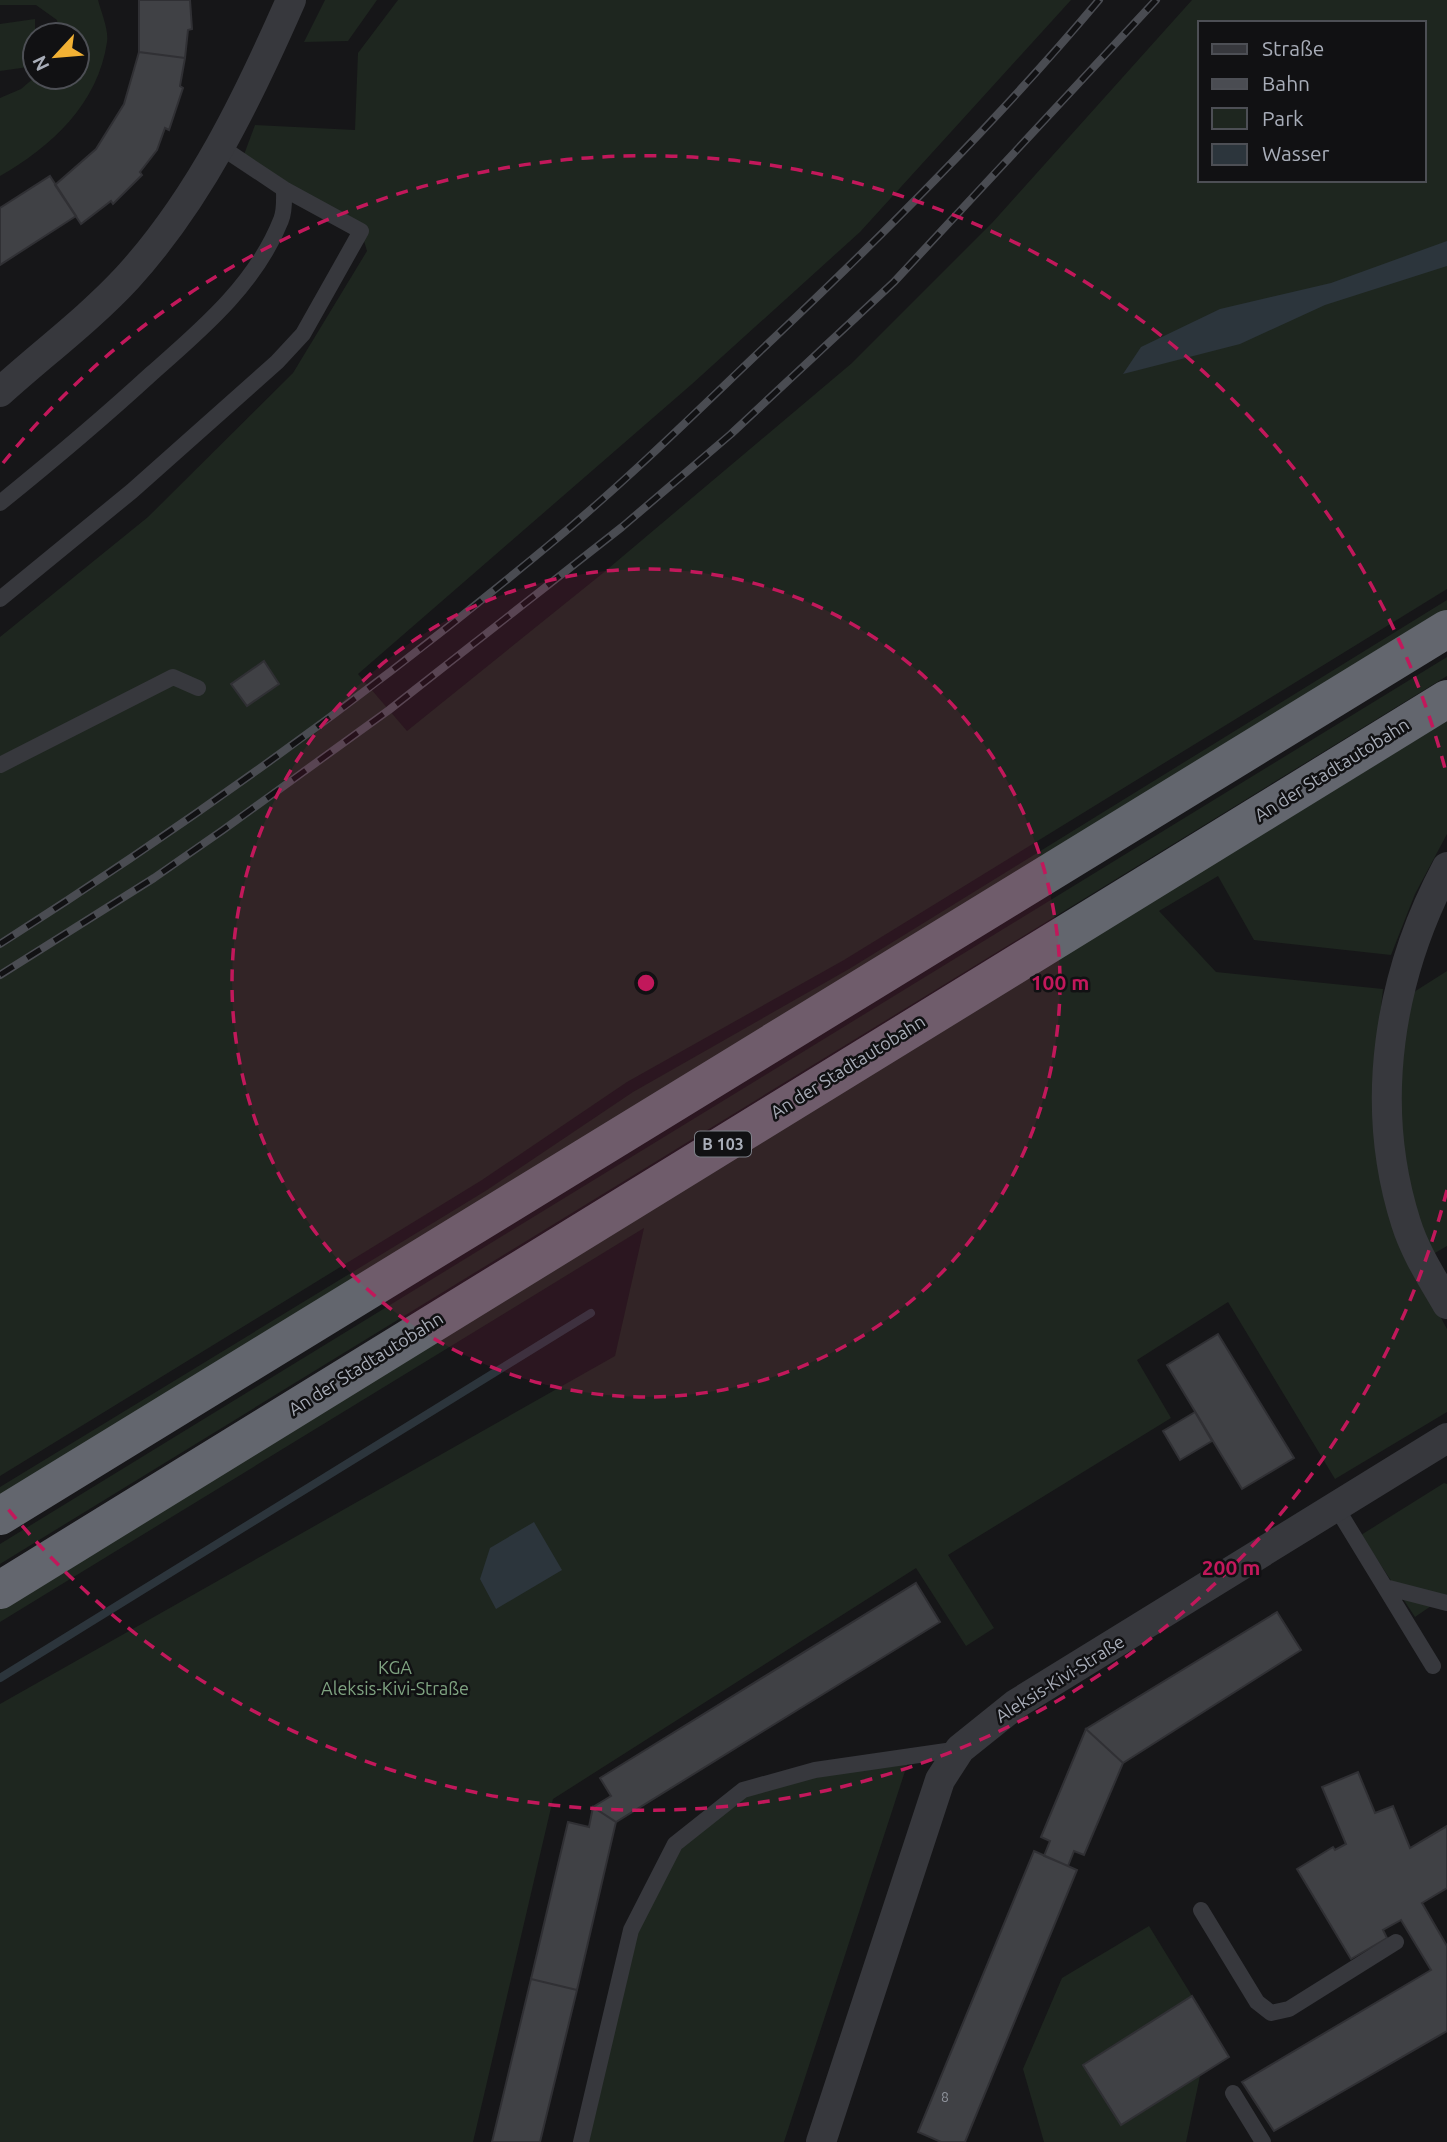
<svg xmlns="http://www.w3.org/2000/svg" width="1447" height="2142" viewBox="0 0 1447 2142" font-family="Ubuntu,sans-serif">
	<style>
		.green { fill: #1e261f; fill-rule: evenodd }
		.water { fill: #2c353c }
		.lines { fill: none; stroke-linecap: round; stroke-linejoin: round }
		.stream { stroke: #2c353c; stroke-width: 8 }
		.building { fill: #404145; stroke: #303034; stroke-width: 2 }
		.lane { stroke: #37383d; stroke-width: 16 }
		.street { stroke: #37383d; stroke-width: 30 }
		.highway { stroke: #63666e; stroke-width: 38 }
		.rail-casing { stroke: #4a4c52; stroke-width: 8 }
		.rail { stroke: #111113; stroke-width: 5; stroke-dasharray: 16; stroke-linecap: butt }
		.ring { fill: none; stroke: #c2185b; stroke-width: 3.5; stroke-dasharray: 12 9 }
		.labels { text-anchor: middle; stroke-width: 5; stroke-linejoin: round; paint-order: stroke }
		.number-label { font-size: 14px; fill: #8e929b }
		.shield { fill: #111113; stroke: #7b7e86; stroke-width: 2 }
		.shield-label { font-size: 16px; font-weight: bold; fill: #a8adb8 }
		.street-label { font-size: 18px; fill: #a8adb8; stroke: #111113 }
		.park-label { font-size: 18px; fill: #7fa381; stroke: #111113 }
		.centre { fill: #c2185b; stroke: #111113; stroke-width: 3.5 }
		.ring-label { font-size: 21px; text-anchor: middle; font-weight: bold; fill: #c2185b; stroke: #111113; stroke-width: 5; stroke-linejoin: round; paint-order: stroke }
	</style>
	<rect width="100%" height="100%" fill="#161618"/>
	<path class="green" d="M0,0H98C101,12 109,30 107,42C98,104 51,147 0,176V98L21,89L35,77H77V35H59L57,20L36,5H0Z
		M325,0H377L348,41L304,42Z
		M398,0H1071L860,232L692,384L358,674L407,731L603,573L852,363L992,223L1192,0H1447V589L844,960L627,1082L482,1180L0,1476V637L148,517L293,373L367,251L361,231L242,160L255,125L355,130L358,53ZM1200,23H1424V180H1200Z
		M35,19V66L0,71V24Z
		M1447,600V611L0,1498V1487L487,1190L633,1092L849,969Z
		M1447,657V676L0,1564V1544Z
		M1447,721V834L1415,894L1391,955L1254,940L1218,876L1159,911L1216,972L1383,989L1377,1046L1413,1265L1447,1329V1412L1335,1479L1228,1302L1137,1360L1171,1418L948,1555L994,1628L966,1646L916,1568L553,1799L473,2142H0V1704L615,1356L644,1228L0,1622V1607Z
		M1447,971V1246L1421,1261L1406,1225L1395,1004Z
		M1444,1483L1447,1484V1595L1415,1617L1361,1535Z
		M908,1762L784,2142H581L631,1930L675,1844L743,1790Z
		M1149,1926L1192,1996L1083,2065L1121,2125L1200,2076L1186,2142H1044L1023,2069L1062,1978Z"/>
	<path class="water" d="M1447,241V266L1325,305L1240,344L1123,374L1141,347L1220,309L1331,283Z
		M534,1522L562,1570L496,1609L480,1579L490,1548Z"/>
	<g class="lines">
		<path class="stream" d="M0,1678L591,1313"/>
	</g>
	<path class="building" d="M139,0H190L192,29L188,30L185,58L139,52Z
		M139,52L185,58L180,86L183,88L169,130L165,128L157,150L140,172L142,175L113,204L111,201L81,224L55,185L96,149L124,104Z
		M50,176L76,216L0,265V208Z
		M264,661L279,684L247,706L231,684Z
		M1218,1334L1294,1458L1242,1489L1167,1365Z
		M1195,1412L1212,1441L1180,1460L1163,1431Z
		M916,1583L940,1622L616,1822L593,1807L611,1796L600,1778Z
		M1277,1612L1301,1650L1123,1763L1086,1729Z
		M1086,1729L1123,1763L1084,1855L1074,1851L1068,1866L1044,1856L1050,1841L1041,1837Z
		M1358,1772L1375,1813L1393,1806L1410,1848L1447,1826V1888L1422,1903L1447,1946V2031L1274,2131L1242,2082L1431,1970L1401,1920L1383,1930L1387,1938L1351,1959L1297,1869L1333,1847L1335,1850L1346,1844L1322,1787Z
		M593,1807L616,1822L577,1990L531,1979L568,1822L589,1827Z
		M1034,1851L1077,1870L965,2142H941L918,2132Z
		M531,1979L577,1990L540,2142H492Z
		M1192,1996L1229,2057L1121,2125L1083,2065Z"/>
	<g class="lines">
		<path class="lane" d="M0,503C52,461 102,419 151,374C201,330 256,284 281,220C285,211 284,199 284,189
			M0,599L132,491L277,362L303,334L361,231L284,189L221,147
			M0,765L173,677L198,688
			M1336,1507L1433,1666
			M1385,1587L1447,1603
			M1201,1910L1257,2002L1271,2013L1289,2009L1396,1942
			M1233,2093L1263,2142
			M581,2142L631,1930L675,1844L743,1790L815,1770L960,1749"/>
		<path class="street" d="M0,392C42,354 89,319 127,278C200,198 248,98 291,0
			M1447,867C1389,976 1368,1104 1406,1223C1415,1252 1432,1278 1447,1304
			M821,2142L940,1780L960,1749L1016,1704L1447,1438"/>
		<path class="highway" d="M0,1516L1447,629
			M0,1590L1447,699"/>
		<g class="rail-casing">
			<path id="rail" d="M0,944C191,822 375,690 549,545C628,480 701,407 775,337C888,230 999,119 1099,0
				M0,975L154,878L223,830L389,710L622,527L731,434L894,282L1156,0"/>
		</g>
		<use href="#rail" class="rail"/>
	</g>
	<circle cx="646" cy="983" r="414" fill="#c2185b" fill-opacity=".12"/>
	<g class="ring">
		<circle cx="646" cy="983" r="414"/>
		<path d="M1447 1190A827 827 0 0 1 3 1503M3 463A827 827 0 0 1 1447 776"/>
	</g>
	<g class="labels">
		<g class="number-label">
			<text x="945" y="2102">8</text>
		</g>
		<rect class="shield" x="695" y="1131.5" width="56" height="25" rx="5"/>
		<g class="shield-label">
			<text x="723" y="1150">B 103</text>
		</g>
		<g class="street-label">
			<text transform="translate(1332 770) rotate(-32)" y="6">An der Stadtautobahn</text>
			<text transform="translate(848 1067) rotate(-32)" y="6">An der Stadtautobahn</text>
			<text transform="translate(366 1364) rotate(-32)" y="6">An der Stadtautobahn</text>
			<text transform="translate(1060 1679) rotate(-32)" y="6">Aleksis-Kivi-Straße</text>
		</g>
		<g class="park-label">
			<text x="395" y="1674">KGA<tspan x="395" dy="21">Aleksis-Kivi-Straße</tspan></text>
		</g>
	</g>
	<circle cx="646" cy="983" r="10" class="centre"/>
	<g class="ring-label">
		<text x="1060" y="990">100 m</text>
		<text x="1231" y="1575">200 m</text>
	</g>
	<rect x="1198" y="21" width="228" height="161" fill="#111113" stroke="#4d4f55" stroke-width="2"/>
	<rect x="1212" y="44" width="35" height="10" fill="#37383d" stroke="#4d4f55" stroke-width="2"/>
	<text x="1262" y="56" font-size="21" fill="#a8adb8">Straße</text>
	<rect x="1212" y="79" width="35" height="10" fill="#4a4c52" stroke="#4d4f55" stroke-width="2"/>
	<text x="1262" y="91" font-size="21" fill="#a8adb8">Bahn</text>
	<rect x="1212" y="108" width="35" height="21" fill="#1e261f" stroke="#4d4f55" stroke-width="2"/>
	<text x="1262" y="126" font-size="21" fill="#a8adb8">Park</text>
	<rect x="1212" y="144" width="35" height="21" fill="#2c353c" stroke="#4d4f55" stroke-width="2"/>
	<text x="1262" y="161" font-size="21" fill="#a8adb8">Wasser</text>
	<g transform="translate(56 56) rotate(244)"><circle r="33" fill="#111113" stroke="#4d4f55" stroke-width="2"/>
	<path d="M0-5L12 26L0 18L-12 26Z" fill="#f2b134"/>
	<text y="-10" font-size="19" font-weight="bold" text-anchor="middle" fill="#a8adb8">N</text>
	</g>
</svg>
